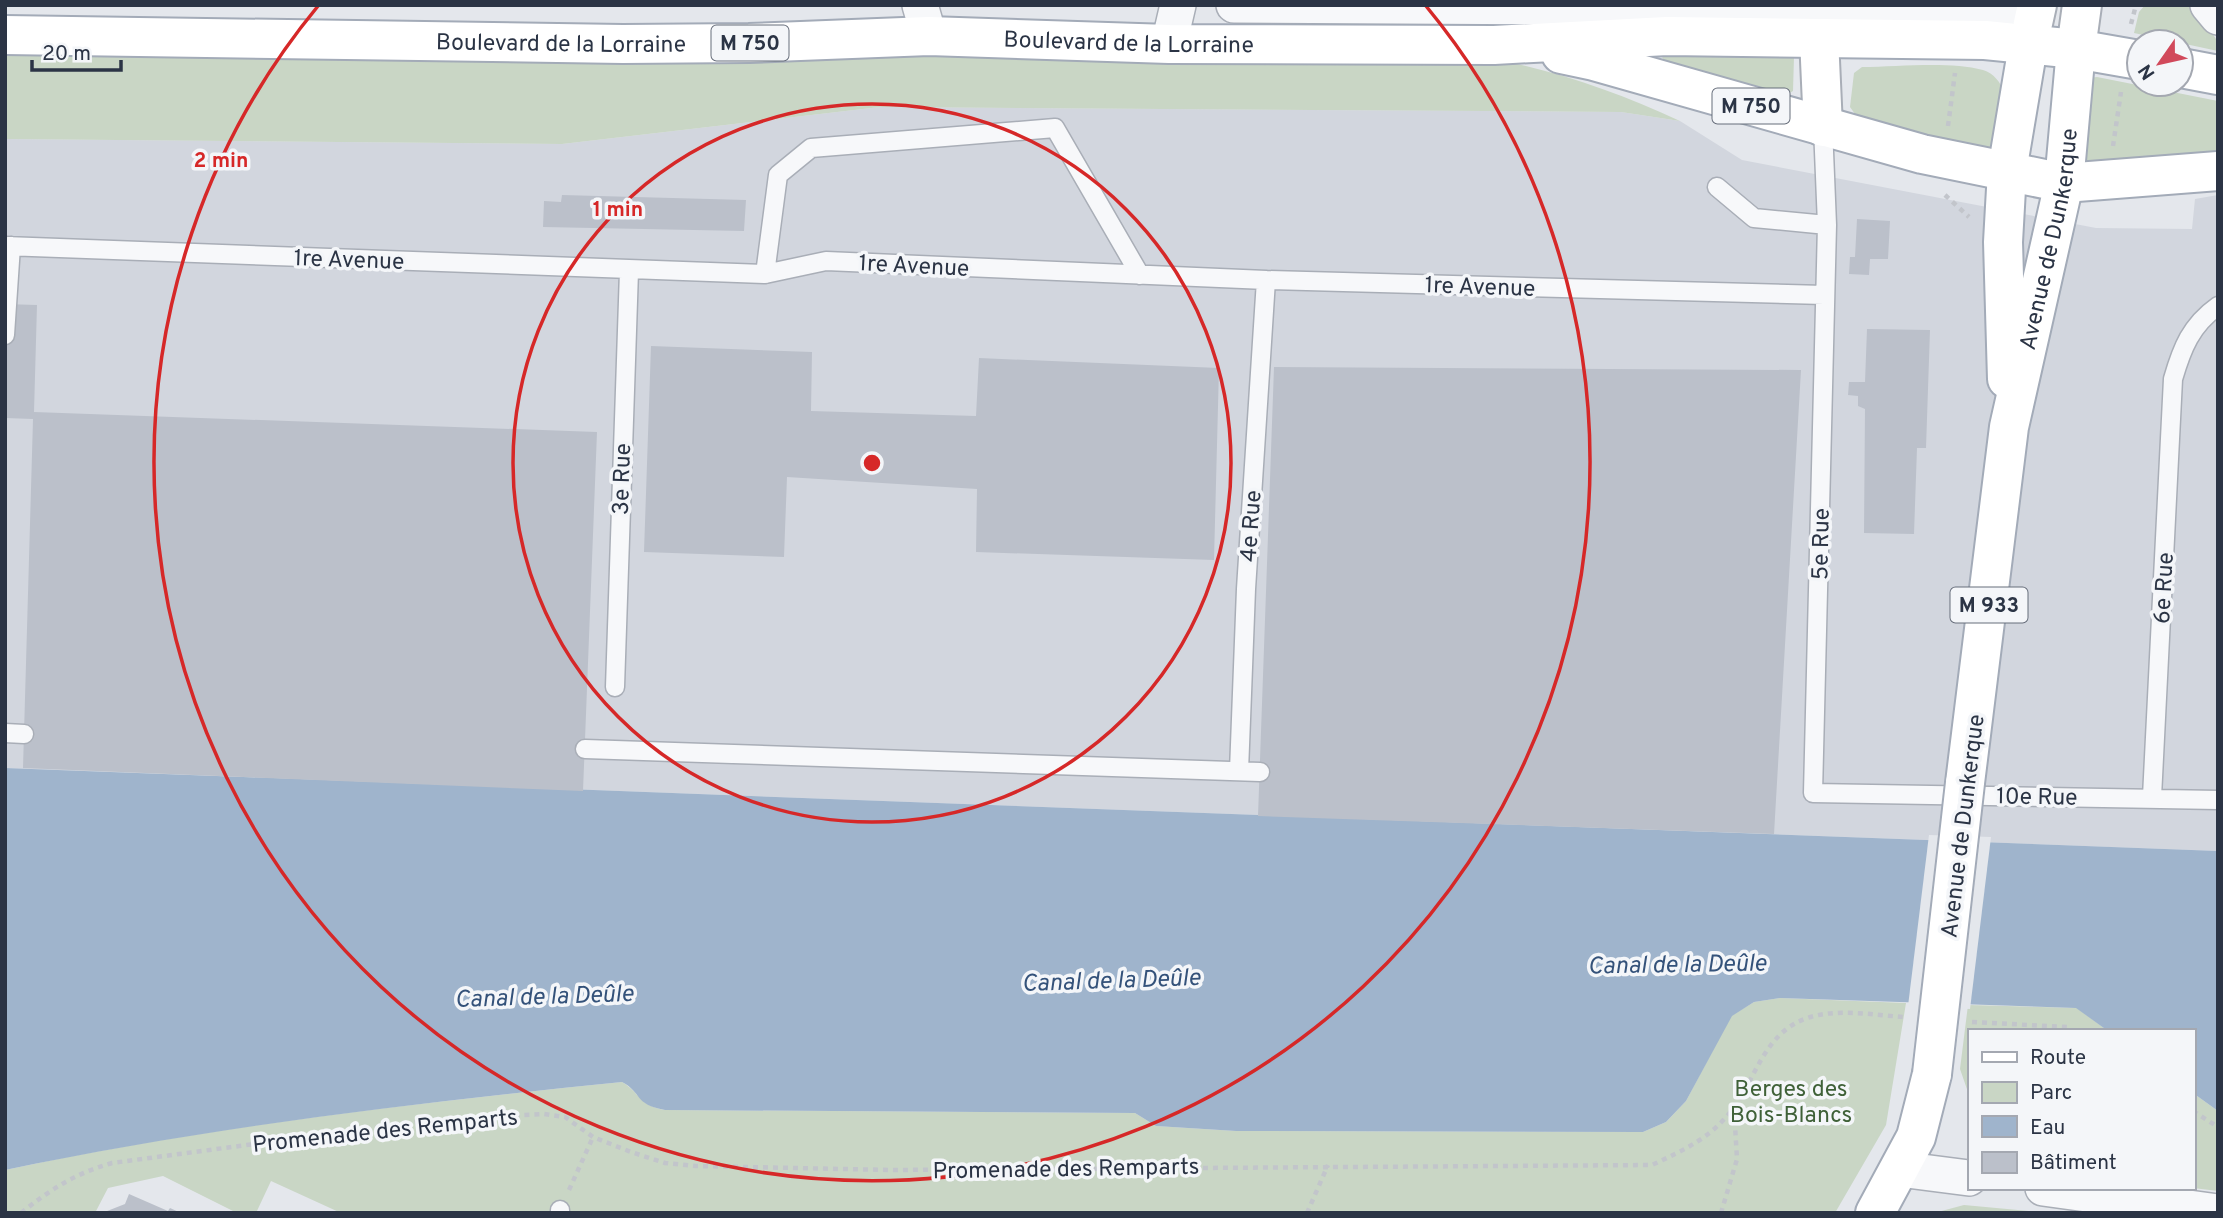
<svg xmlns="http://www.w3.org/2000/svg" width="2223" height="1218" viewBox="0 0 2223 1218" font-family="Overpass,sans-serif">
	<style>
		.built { fill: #d2d6de }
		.green { fill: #c9d6c5 }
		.water { fill: #9fb4cc }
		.pier { fill: #e4e7ec }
		.building { fill: #bbc0ca }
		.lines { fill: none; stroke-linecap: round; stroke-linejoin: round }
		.lane-casing { stroke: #a9aeb7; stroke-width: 21 }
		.street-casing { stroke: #a9aeb7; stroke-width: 38 }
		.secondary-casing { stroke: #a9aeb7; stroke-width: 42 }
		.primary-casing { stroke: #a3abb8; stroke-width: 42 }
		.path { stroke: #c2c5cb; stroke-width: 4.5; stroke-dasharray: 5 5; stroke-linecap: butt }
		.lane { stroke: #f7f8fa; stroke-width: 18 }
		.street { stroke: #f7f8fa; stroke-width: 35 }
		.secondary { stroke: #fff; stroke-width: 38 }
		.primary { stroke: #fff; stroke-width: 38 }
		.primary-bridge-casing { stroke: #a3abb8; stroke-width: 42; stroke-linecap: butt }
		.primary-bridge { stroke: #fff; stroke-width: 38 }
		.ring { fill: none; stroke: #d62828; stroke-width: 3.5 }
		.labels { text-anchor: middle; stroke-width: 7; stroke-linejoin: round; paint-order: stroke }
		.shield { fill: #f4f6f9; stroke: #676e7b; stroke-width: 2 }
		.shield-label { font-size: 21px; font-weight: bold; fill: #2b3445 }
		.street-label { font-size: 23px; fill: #2b3445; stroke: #f4f6f9 }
		.park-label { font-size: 23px; fill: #3f6138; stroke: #f4f6f9 }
		.water-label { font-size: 24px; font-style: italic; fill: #34527a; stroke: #f4f6f9 }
		.centre { fill: #d62828; stroke: #f4f6f9; stroke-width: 3.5 }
		.ring-label { font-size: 21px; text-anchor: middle; font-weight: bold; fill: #d62828; stroke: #f4f6f9; stroke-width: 7; stroke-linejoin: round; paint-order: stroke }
	</style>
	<rect width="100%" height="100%" fill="#e4e7ec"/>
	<path class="built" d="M880,107L1621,112L1680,121L1742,160L2096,228L2192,229L2195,199L2218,195V851L5,768V139L562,144Z"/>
	<path class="green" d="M2145,5L2194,6L2218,42V51L2134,33L2139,12Z
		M1667,49L1784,50L1794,57L1793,91L1781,98L1664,63L1662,56Z
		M895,50L1508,62C1569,75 1623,95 1680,121L1621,112L880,107L562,144L5,139V53Z
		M1862,67C1898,67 1949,61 1983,70C1994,73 2001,83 2004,93L1991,156L1860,121L1850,107L1854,73Z
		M2097,77L2218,101V152L2083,164L2090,78Z
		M1780,998L1906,1003L1886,1125L1835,1213H341L271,1181L256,1213H237L163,1176L108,1188L95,1213H5V1170C209,1126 415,1103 622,1082C641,1093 637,1105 665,1110L1135,1113L1156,1126L1236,1131L1643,1132L1666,1122L1686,1101L1731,1016L1754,1002Z
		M1968,1005L2077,1008L2108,1031H1969V1095L1960,1069Z
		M2193,1093L2218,1111V1191L2193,1188Z
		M1964,1205L2049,1213H1934Z"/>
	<path class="water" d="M5,768L2218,851V1111L2193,1093V1031H2108L2076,1008L1780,998L1754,1002L1732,1016L1686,1101L1666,1122L1643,1132L1236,1131L1156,1126L1135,1113L665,1110C633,1104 643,1093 622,1082C415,1103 209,1127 5,1170Z"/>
	<path class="pier" d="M1929,835L1991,837L1970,1009L1908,1006Z"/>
	<path class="building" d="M562,195L746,200L744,231L543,227L544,201L561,202Z
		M1857,219L1890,221L1888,259H1870L1869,275L1849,274L1850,257H1855Z
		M5,304L37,305L34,412L597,432L583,791L23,768L33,419L5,418Z
		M1867,329L1930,330L1926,448H1917L1914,534L1864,533L1865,409L1858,406V396L1848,395L1849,382H1865Z
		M651,346L812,352L811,411L976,416L979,358L1219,368L1214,560L976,552L977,489L787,477L784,557L644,552Z
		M1274,367L1801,370L1774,834L1258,816Z
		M129,1194L168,1211L170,1208L181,1213H102L125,1204Z"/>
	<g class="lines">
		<g class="lane-casing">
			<path id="lane" d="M1823,127L1827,225L1813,793L2218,800
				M1717,187L1754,218L1827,225
				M5,246L765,274L826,261L1266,280L1824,295
				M765,274L778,175L811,148L1055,128L1140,275
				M5,335L11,246
				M615,687L629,271
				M5,733L24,734
				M585,749L1260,772
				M1239,771L1246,589L1266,280
				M2152,797L2173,379C2182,348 2191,325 2218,306
				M560,1210V1213"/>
		</g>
		<g class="street-casing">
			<path id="street" d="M920,5L929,36
				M1234,5L1712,8L1973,17
				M2208,5L2218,17
				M1950,11L1997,15L2009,5
				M1169,44L1178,5
				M1899,1169L1969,1178
				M2043,1188L2218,1212"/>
		</g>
		<g class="secondary-casing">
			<path id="secondary" d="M1819,38L1823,127
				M2028,46L2037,5
				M2076,49L2082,5"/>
		</g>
		<g class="primary-casing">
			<g id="primary">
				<path id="s1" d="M5,35L623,44L749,43L929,36L1169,44L1494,45L1667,36L1985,40L2076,49L2139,60"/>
				<path d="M1561,54L1594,61L1922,154L2064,183L2218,171"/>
				<path d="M2181,68L2218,75"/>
				<path d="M2007,379L2003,242L2007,171L2028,46"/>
				<path id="s2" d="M1965,783L2009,427L2064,183L2076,49"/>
				<path d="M1875,1213L1916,1137L1932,1074"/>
			</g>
		</g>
		<path class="path" d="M2131,24L2136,5
			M1948,126L1955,73
			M2113,146L2121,92
			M1945,195L1969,217
			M1972,1022L2067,1027L2071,1031
			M2193,1111L2218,1127
			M569,1190L593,1137
			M21,1213C51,1189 76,1173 112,1163L434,1120L544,1114L565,1117L593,1137L631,1152L665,1163L696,1166L893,1170L1652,1165C1684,1150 1713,1137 1734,1107C1757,1075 1765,1033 1807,1018C1837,1008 1873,1015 1904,1017
			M1307,1213L1328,1165
			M1721,1213L1737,1159L1734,1108"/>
		<use href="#lane" class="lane"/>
		<use href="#street" class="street"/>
		<use href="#secondary" class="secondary"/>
		<use href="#primary" class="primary"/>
		<g class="primary-bridge-casing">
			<path id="primary-bridge" d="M1932,1074L1965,783"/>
		</g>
		<use href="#primary-bridge" class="primary-bridge"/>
	</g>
	<g class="ring">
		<circle cx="872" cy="463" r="359"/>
		<path d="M1426 6A718 718 0 1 1 318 6"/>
	</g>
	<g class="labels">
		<g class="shield">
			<rect x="711.5" y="25.5" width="77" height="35" rx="5"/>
			<rect x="1712.5" y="88.5" width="77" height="35" rx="5"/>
			<rect x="1950.5" y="587.5" width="77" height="35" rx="5"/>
		</g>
		<g class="shield-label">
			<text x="750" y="50">M 750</text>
			<text x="1751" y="113">M 750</text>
			<text x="1989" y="612">M 933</text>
		</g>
		<g class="street-label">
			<text dy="8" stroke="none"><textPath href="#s1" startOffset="1124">Boulevard de la Lorraine</textPath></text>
			<text dy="8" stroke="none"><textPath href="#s1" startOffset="556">Boulevard de la Lorraine</textPath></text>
			<text dy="8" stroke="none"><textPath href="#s2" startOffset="551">Avenue de Dunkerque</textPath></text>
			<text transform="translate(349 259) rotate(2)" y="8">1re Avenue</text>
			<text transform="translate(914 265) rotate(3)" y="8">1re Avenue</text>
			<text transform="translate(1480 286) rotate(2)" y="8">1re Avenue</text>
			<text transform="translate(621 479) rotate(-88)" y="8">3e Rue</text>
			<text transform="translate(1250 526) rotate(-86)" y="8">4e Rue</text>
			<text transform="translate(1820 544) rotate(-89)" y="8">5e Rue</text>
			<text transform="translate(2163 588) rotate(-87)" y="8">6e Rue</text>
			<text transform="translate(2037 796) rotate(1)" y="8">10e Rue</text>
			<text transform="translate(1962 826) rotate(-83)" y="8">Avenue de Dunkerque</text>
			<text transform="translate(385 1130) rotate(-6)" y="8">Promenade des Remparts</text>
			<text transform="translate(1066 1168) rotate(-1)" y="8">Promenade des Remparts</text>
		</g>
		<g class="park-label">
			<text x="1791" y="1096">Berges des<tspan x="1791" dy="26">Bois-Blancs</tspan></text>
		</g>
		<g class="water-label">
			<text transform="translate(1677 964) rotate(-1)" y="8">Canal de la Deûle</text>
			<text transform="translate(1111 980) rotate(-2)" y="8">Canal de la Deûle</text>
			<text transform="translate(544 996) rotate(-2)" y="8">Canal de la Deûle</text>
		</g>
	</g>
	<circle cx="872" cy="463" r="10" class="centre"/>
	<g class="ring-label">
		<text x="221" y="167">2 min</text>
		<text x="618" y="216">1 min</text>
	</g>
	<rect width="2223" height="1218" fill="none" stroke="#2b3445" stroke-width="14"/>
	<rect x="1968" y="1029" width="228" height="161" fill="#f4f6f9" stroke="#a4a8b1" stroke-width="2"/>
	<rect x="1982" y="1052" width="35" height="10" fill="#ffffff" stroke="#a4a8b1" stroke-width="2"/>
	<text x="2030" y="1064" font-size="21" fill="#2b3445">Route</text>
	<rect x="1982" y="1082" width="35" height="21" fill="#c9d6c5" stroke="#a4a8b1" stroke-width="2"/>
	<text x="2030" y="1099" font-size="21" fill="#2b3445">Parc</text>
	<rect x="1982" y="1116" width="35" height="21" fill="#9fb4cc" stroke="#a4a8b1" stroke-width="2"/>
	<text x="2030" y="1134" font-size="21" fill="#2b3445">Eau</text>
	<rect x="1982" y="1152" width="35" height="21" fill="#bbc0ca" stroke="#a4a8b1" stroke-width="2"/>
	<text x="2030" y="1169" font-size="21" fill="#2b3445">Bâtiment</text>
	<g transform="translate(2160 63) rotate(236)"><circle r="33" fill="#f4f6f9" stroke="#a4a8b1" stroke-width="2"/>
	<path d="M0-5L12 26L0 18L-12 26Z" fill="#d1495b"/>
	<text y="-10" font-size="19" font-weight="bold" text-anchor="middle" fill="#2b3445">N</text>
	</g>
	<path d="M32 60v10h89v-10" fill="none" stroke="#2b3445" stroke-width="3.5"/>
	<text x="42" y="60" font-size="21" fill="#2b3445" stroke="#f4f6f9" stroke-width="5" paint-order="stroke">20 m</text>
</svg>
